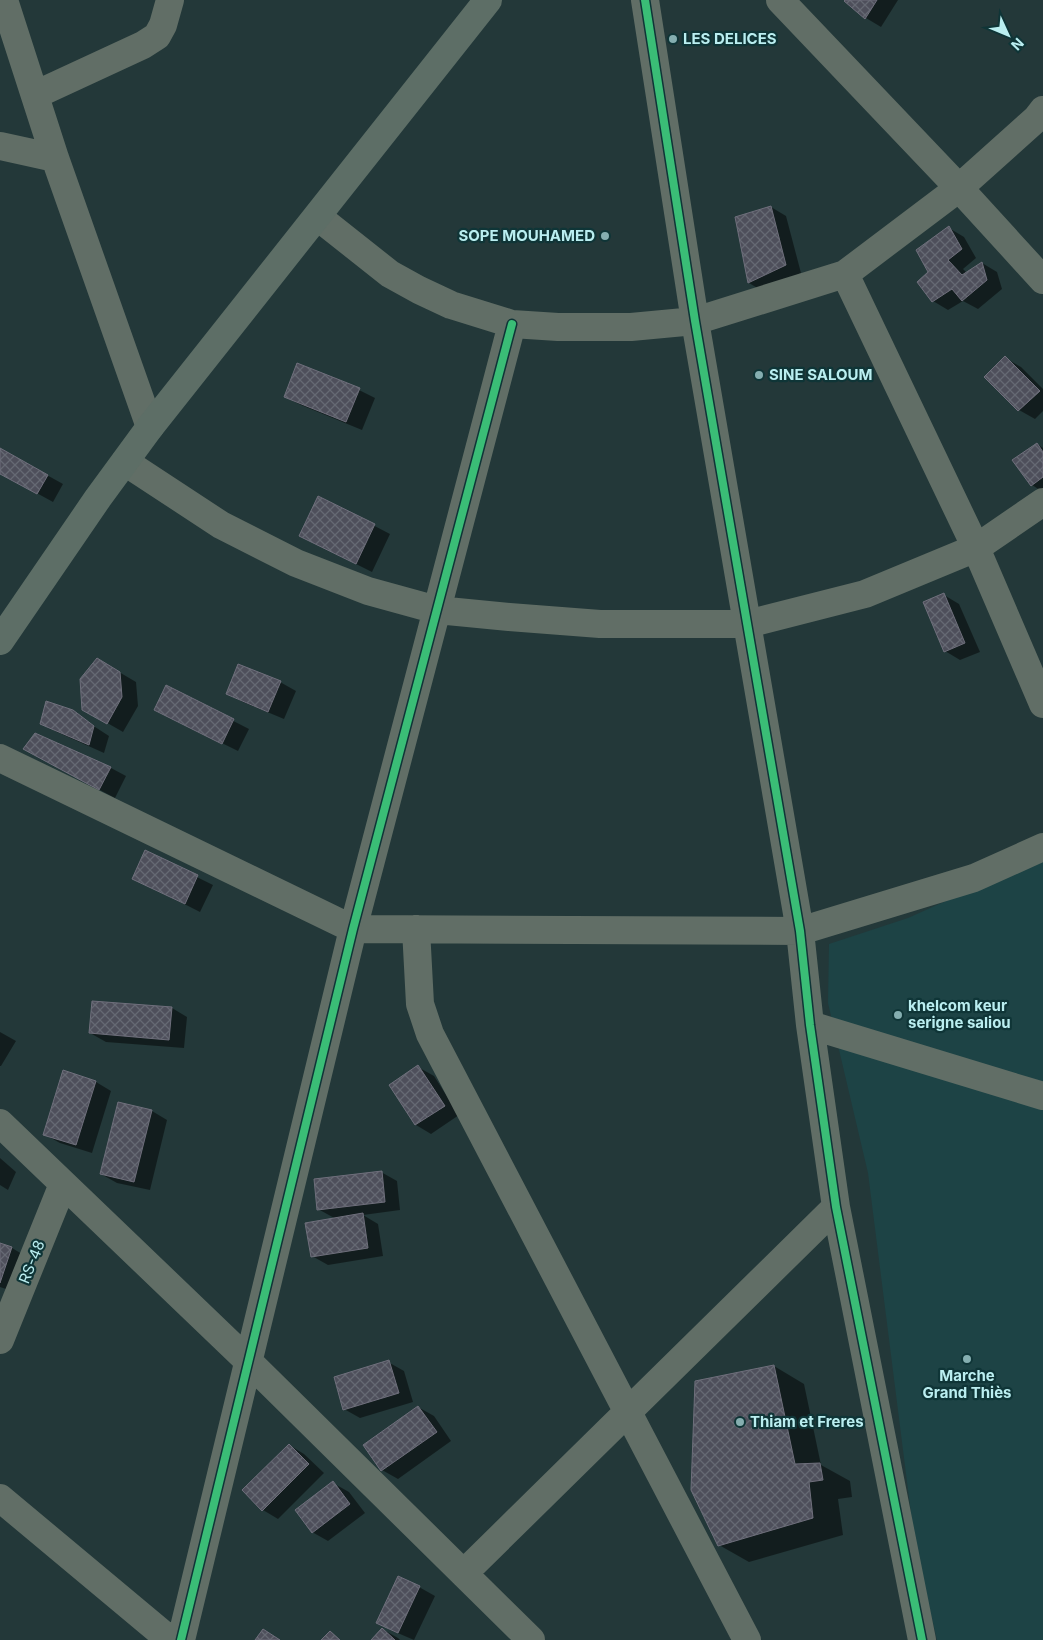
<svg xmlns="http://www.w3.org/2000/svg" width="1043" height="1640" viewBox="0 0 1043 1640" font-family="Inter,sans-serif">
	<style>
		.built { fill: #1d4345 }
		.shadow { fill: #0007 }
		.building { fill: url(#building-cross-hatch); stroke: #6f6f7c }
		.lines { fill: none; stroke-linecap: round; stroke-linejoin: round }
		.minor { stroke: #616e66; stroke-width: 28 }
		.major { stroke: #5d6e66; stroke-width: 28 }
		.cycleway-casing { stroke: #0f3537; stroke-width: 11 }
		.cycleway { stroke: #3abd76; stroke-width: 8 }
		.poi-dot { fill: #85aeb0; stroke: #0f3537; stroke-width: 2 }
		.labels { text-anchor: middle; stroke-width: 4.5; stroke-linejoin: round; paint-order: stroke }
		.poi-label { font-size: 15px; font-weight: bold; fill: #baeef0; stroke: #0f3537; text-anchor: start }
		.street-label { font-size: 15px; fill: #baeef0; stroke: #0f3537 }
	</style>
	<defs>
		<pattern id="building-cross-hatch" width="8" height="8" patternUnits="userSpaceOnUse" patternTransform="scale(1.25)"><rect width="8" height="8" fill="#4e4f5b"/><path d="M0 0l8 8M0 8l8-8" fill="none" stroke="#656973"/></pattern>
	</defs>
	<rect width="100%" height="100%" fill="#233839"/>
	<path class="built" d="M1043,856V1640H937L915,1545L868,1173L828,1003L829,944L908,918L1002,876Z"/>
	<path class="shadow" d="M846,0H898L881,27L866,18L845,1Z
		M771,207L786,216L801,273L764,292L749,283L736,218Z
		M949,228L964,237L976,258L963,269L967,273L982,263L997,272L1002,289L978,309L963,301L948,310L933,301L930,272Z
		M1005,358L1021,367L1043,389V411L1035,419L1019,410L986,377Z
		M359,390L375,398L362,430L301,405L285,397Z
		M1037,444L1043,448V492L1032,485Z
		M0,449L63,484L53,502L0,473Z
		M319,497L390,534L372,572L300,536Z
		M944,595L959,604L980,652L960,660L945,651Z
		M97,659L136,682L138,706L123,732L83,709Z
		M280,682L296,691L284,719L243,702L227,694Z
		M167,687L249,729L238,751L171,718Z
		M72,712L109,736L104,753L57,732L41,723Z
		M35,735L111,768L126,776L115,798L40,758Z
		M146,852L213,885L200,912L133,878Z
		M172,1008L187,1017L184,1048L106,1042L90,1033Z
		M0,1032L16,1041L1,1066H0Z
		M418,1067L434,1076L459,1115L431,1134L416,1125Z
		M64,1072L96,1082L111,1091L92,1153L60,1143L44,1134Z
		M119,1103L152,1111L167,1120L150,1190L117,1183L101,1174Z
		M0,1158L16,1172L8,1190L0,1185Z
		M381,1172L397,1181L400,1210L363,1215L378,1224L383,1256L328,1265L312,1256L336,1219L318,1209Z
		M0,1244L12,1248L27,1257L15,1292L0,1287Z
		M388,1362L404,1371L413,1402L360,1418L344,1409Z
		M774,1366L804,1384L821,1465L850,1481L852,1497L838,1499L843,1535L749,1562L719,1545Z
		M418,1407L434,1416L451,1441L398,1479L382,1470Z
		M289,1445L304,1454L324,1473L278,1519L263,1510Z
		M333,1483L349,1492L365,1513L328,1541L312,1532Z
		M419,1587L435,1596L414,1640L393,1631L378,1622Z
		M382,1629L398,1638L400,1640H372Z"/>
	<path class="building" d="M845,0H877L865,19L844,1Z
		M771,206L786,265L748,283L735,217Z
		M949,226L962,249L948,260L962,275L982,262L987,280L962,301L952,289L932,302L917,282L928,272L916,250Z
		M1005,356L1040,391L1018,411L984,377Z
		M297,363L360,388L346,422L284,397Z
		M1037,443L1043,452V477L1031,486L1012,460Z
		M0,448L48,475L37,494L0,474Z
		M318,496L375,524L356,564L299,536Z
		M944,593L965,643L944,652L923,602Z
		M97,658L120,672L122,697L107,724L82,710L80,679Z
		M238,664L281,681L268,712L226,694Z
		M166,685L234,719L222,744L154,710Z
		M46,701L73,710L94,726L89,745L40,724Z
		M35,733L111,767L99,790L23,749Z
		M145,850L198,875L185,904L132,879Z
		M92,1001L172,1007L169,1040L89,1033Z
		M418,1065L445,1106L415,1125L389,1085Z
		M63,1070L96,1081L76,1145L43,1135Z
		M118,1102L152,1110L134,1182L100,1174Z
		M382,1171L385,1202L317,1210L314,1179Z
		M363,1213L368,1248L311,1257L305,1223Z
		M0,1243L12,1247L0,1283Z
		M389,1360L399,1393L343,1410L334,1377Z
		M774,1365L795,1464L820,1463L823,1480L809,1482L813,1518L718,1546L691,1490L695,1381Z
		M418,1406L437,1432L381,1471L363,1445Z
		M289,1444L309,1464L262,1511L242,1490Z
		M333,1481L350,1504L312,1533L295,1510Z
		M398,1576L420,1586L398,1633L376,1623Z
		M382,1628L395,1640H371Z
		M263,1629L280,1640H255Z
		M330,1631L340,1640H321Z"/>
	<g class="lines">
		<path class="minor" d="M4,0L55,158L150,427
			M645,0L695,321L800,931L810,1025L836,1207L922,1640
			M780,0L959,188L1043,280
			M35,95L143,45L157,36L163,25L170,0
			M0,146L55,158
			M318,217L390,274L419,290L451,305L512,324L558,327H631L695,321L845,274L959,188L1036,119L1043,110
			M845,274L976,548L1043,704
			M125,462L221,525L296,563L368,591L437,610L509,617L600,624H747L865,594L976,548L1043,502
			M0,758L353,929L800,931L974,878L1043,847
			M416,929L420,1004L430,1034L747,1640
			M810,1025L1043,1096
			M0,1123L247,1360L531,1640
			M0,1340L63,1184
			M0,1498L170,1640
			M464,1573L836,1207
			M181,1640L353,929L512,324"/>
		<path class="major" d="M0,641L98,498L150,427L488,0"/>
		<g class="cycleway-casing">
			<path id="cycleway" d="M645,0L695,321L800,931L810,1025L836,1207L922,1640
				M181,1640L353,929L512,324"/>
		</g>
		<use href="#cycleway" class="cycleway"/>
	</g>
	<g class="poi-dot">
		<circle cx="673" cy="39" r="5"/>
		<circle cx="605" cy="236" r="5"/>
		<circle cx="759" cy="375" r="5"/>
		<circle cx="898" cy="1015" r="5"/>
		<circle cx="967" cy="1359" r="5"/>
		<circle cx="740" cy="1422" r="5"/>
	</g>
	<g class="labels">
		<g class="poi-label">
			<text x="683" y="44">LES DELICES</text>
			<text x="595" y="241" text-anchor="end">SOPE MOUHAMED</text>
			<text x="769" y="380">SINE SALOUM</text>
			<text x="908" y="1011">khelcom keur<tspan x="908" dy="17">serigne saliou</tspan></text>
			<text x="967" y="1381" text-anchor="middle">Marche<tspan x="967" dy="17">Grand Thiès</tspan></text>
			<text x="750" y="1427">Thiam et Freres</text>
		</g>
		<g class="street-label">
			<text transform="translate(32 1262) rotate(-68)" y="5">RS-48</text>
		</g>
	</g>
	<g transform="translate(1008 35) rotate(134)" stroke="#0f3537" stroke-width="4" paint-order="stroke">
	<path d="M0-4L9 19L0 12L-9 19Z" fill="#baeef0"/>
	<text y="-8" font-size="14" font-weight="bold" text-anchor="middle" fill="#baeef0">N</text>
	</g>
</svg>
